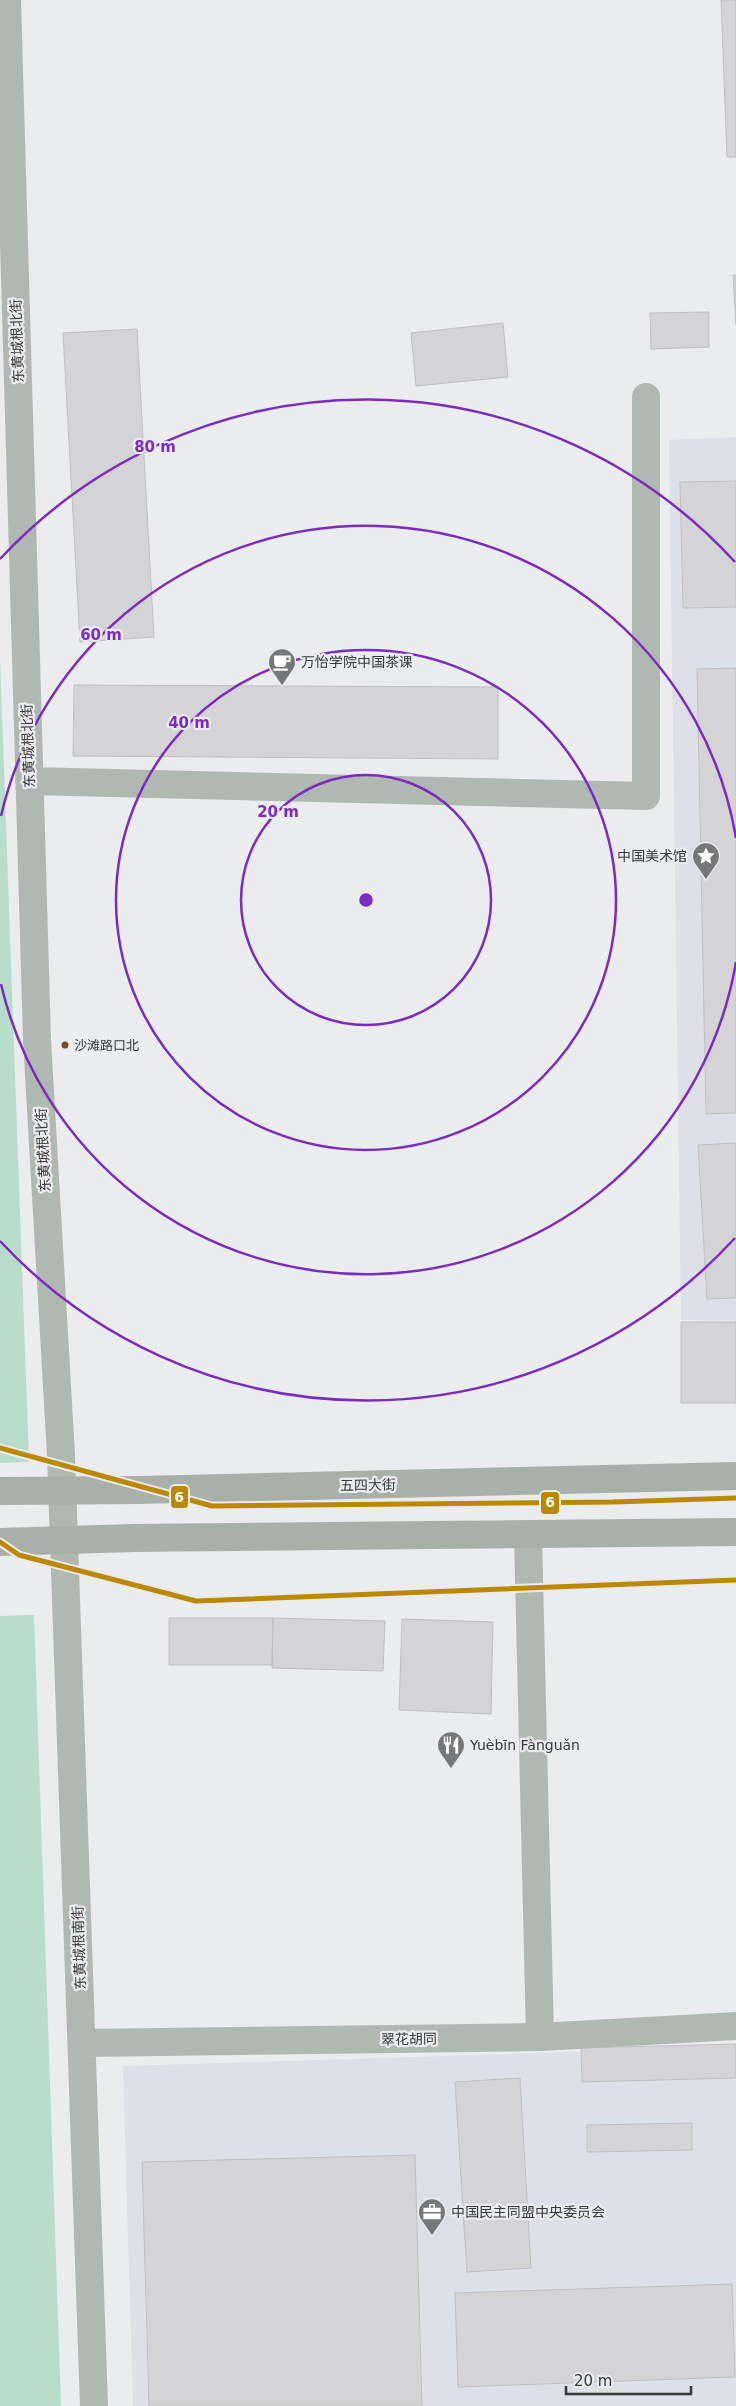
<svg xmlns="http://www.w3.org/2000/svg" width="736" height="2406" viewBox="0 0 736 2406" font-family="'DejaVu Sans','Noto Sans SC',sans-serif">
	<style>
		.built { fill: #dde0e6 }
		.green { fill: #b8decb }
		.building { fill: #d4d4d6; stroke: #c0c0c1 }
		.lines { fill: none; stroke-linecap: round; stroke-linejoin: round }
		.minor { stroke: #b0b8b2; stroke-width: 28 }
		.major { stroke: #a8b0a9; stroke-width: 28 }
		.metro-1-casing { stroke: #eaebee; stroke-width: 9 }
		.metro-1 { stroke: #bb8900; stroke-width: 5 }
		.ring { fill: none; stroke: #7b2cbf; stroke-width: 2.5 }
		.bus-dot { fill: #7a4b2a; stroke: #eaebee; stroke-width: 2 }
		.labels { text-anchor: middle; stroke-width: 4.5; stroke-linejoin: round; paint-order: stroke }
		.bus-label { font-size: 13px; fill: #373839; stroke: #eaebee; text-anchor: start }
		.street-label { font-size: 14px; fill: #373839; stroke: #eaebee }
		.poi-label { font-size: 14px; fill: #373839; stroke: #eaebee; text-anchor: start }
		.centre { fill: #7b2cbf; stroke: #eaebee; stroke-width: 2.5 }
		.ring-label { font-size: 15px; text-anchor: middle; font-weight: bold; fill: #7b2cbf; stroke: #eaebee; stroke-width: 4.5; stroke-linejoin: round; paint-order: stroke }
		.line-badge { stroke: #eaebee; stroke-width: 2 }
		.badge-label { font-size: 14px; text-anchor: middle; font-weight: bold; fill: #fff }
	</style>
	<rect width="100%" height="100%" fill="#ebeced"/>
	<path class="built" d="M736,437V1321L681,1320L669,440Z
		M736,2047V2406H133L123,2066Z"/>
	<path class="green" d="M0,658L29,1462L0,1463Z
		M34,1615L61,2406H0V1616Z"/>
	<path class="building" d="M721,0H736V157H727Z
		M733,275H736V325Z
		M709,312V347L651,349L650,313Z
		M503,323L508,377L416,386L411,333Z
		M137,329L154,637L80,642L63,333Z
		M736,481V607L683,608L680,482Z
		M736,668V1113L706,1114L697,669Z
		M74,685L498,687V759L73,756Z
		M736,1143V1298L707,1299L698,1145Z
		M681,1322H736V1403H681Z
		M169,1618H273L272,1665H169Z
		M273,1618L385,1621L383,1671L272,1668Z
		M402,1619L493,1622L491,1714L399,1710Z
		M736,2044V2078L582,2082L581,2048Z
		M520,2078L531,2268L467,2272L455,2082Z
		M692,2123V2150L587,2152V2125Z
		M415,2155L422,2406H149L142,2162Z
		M732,2284L735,2377L458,2387L455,2293Z"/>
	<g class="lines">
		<path class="minor" d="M7,0L37,1040L61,1455L94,2406
			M29,781L646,796V397
			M528,1535L540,2037
			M82,2043L540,2037L736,2026"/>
		<path class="major" d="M0,1491L139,1490L736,1476
			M0,1542L134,1538L736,1532"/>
		<g class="metro-1-casing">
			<path id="metro-1" d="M0,1448L212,1506L613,1502L736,1498
				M0,1542L19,1555L196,1601L736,1580"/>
		</g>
		<use href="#metro-1" class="metro-1"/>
	</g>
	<g class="ring">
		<circle cx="366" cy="900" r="125"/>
		<circle cx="366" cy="900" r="250"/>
		<path d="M736 962A375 375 0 0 1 1 984M1 816A375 375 0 0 1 736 838"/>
		<path d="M735 1238A500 500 0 0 1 0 1241M0 559A500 500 0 0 1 735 562"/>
	</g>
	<defs>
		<g id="cafe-pin" transform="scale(1.4375)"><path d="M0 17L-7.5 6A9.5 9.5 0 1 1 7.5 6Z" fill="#767778" stroke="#eaebee"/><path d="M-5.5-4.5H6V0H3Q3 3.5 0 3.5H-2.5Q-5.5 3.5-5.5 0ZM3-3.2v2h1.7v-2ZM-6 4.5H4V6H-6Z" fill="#fff"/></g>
		<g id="sight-pin" transform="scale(1.4375)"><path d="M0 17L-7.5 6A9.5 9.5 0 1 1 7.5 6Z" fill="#767778" stroke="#eaebee"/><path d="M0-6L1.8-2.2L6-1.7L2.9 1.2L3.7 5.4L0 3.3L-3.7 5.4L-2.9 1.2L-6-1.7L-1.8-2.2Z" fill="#fff"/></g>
		<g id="restaurant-pin" transform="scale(1.4375)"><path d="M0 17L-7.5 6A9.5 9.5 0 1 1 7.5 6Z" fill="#767778" stroke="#eaebee"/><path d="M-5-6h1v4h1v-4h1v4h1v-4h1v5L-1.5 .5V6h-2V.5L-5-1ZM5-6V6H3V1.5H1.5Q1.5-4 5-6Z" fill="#fff"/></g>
		<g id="office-pin" transform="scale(1.4375)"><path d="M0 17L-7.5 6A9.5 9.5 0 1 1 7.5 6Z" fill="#767778" stroke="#eaebee"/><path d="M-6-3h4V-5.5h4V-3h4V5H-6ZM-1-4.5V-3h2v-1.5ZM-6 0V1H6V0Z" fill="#fff"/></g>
	</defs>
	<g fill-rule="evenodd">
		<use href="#cafe-pin" x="282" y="662"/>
		<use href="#sight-pin" x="706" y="856"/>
		<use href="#restaurant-pin" x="451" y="1745"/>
		<use href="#office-pin" x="432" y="2212"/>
	</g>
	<circle class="bus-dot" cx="65" cy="1045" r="4.5"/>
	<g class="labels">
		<g class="bus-label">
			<text x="74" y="1050">沙滩路口北</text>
		</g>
		<g class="street-label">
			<text transform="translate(17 341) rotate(-92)" y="5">东黄城根北街</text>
			<text transform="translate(28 746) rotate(-92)" y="5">东黄城根北街</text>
			<text transform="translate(43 1150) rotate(-93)" y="5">东黄城根北街</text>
			<text transform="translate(368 1485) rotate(-1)" y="5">五四大街</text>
			<text transform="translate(79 1948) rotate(-92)" y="5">东黄城根南街</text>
			<text transform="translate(409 2039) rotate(-1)" y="5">翠花胡同</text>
		</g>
		<g class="poi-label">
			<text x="301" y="667">万怡学院中国茶课</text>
			<text x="687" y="861" text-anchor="end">中国美术馆</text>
			<text x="470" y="1750">Yuèbīn Fànguǎn</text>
			<text x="451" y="2217">中国民主同盟中央委员会</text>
		</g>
	</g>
	<circle cx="366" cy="900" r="8" class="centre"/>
	<g class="ring-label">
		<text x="155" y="452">80 m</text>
		<text x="101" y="640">60 m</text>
		<text x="189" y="728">40 m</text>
		<text x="278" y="817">20 m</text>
	</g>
	<g class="line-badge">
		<rect x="170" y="1485" width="19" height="24" rx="5" fill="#bb8900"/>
		<rect x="540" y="1491" width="20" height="24" rx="5" fill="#bb8900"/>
	</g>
	<g class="badge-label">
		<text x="179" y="1502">6</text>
		<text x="550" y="1507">6</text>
	</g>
	<path d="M566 2386v8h125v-8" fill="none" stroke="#373839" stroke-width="2.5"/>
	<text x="574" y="2386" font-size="15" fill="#373839" stroke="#eaebee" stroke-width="4" paint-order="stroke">20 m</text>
</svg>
